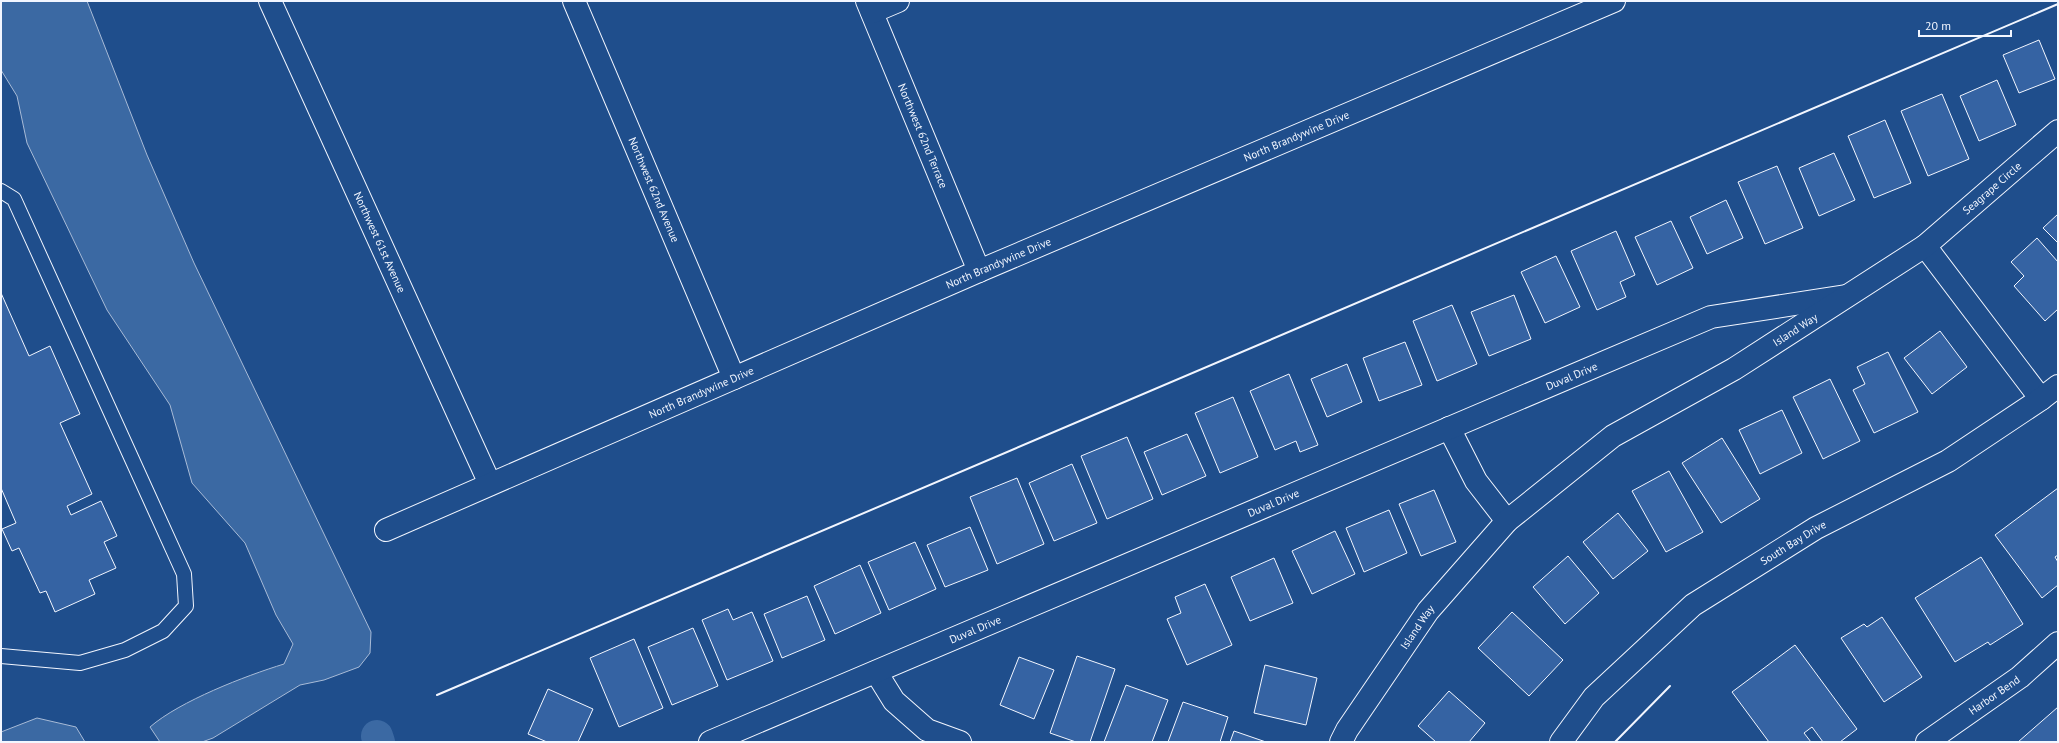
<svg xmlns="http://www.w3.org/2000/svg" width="2059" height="743" viewBox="0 0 2059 743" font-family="'PT Sans',sans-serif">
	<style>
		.water { fill: #3b69a3; stroke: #a8bbd7 }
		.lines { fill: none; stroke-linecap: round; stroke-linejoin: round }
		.canal { stroke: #3b69a3; stroke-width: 32 }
		.building { fill: #3563a3; stroke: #f2f6ff }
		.service-casing { stroke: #f2f6ff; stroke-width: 16 }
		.minor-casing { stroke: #f2f6ff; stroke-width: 24 }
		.service { stroke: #1f4e8c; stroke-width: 14 }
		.minor { stroke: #1f4e8c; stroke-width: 22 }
		.wall { stroke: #f2f6ff; stroke-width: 2 }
		.labels { text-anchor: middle; stroke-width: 3; stroke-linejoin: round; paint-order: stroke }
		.street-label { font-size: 11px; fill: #f2f6ff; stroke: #1f4e8c }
	</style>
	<rect width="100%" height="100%" fill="#1f4e8c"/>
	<path class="water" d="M1,1H87L147,155L194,263L371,632L370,653L359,667L324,680L300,685L213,738L202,742H160L150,727C180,701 245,676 284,664L293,644L276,615L245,543L192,483L170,405L107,310L27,143L17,96L1,70Z
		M37,718L76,727L85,742H1V732Z"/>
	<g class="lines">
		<path class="canal" d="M377,736L379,742"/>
	</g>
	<path class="building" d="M2039,40L2055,79L2019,93L2003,55Z
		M1997,80L2016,125L1979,141L1960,96Z
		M1942,94L1969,159L1928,176L1901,111Z
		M1885,120L1911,183L1874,198L1848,136Z
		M1834,153L1855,200L1819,216L1799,168Z
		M1777,166L1803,228L1765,244L1738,182Z
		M1726,200L1743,238L1707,254L1690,217Z
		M2058,214V243L2043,228Z
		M1671,221L1693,268L1657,285L1635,237Z
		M1616,231L1635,275L1620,282L1626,297L1597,310L1571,251Z
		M2037,238L2058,262V309L2045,321L2014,286L2024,276L2011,262Z
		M1556,256L1580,307L1545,323L1521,272Z
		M1,293L29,356L50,346L80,414L60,423L92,494L67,506L71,515L101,501L117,536L104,542L116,568L89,580L95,594L55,612L46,591L40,593L19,548L12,551L2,529L16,523L1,488Z
		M1514,295L1531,339L1489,356L1471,312Z
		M1452,305L1477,364L1437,381L1413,321Z
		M1940,331L1967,367L1932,394L1904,358Z
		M1405,342L1422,385L1379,401L1363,358Z
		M1888,352L1918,412L1874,433L1853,390L1865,384L1857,367Z
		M1347,364L1362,402L1327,417L1311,379Z
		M1289,374L1318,445L1300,452L1296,441L1275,450L1250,391Z
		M1830,379L1860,441L1823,459L1793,397Z
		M1233,397L1258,457L1220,473L1195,413Z
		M1782,410L1802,453L1760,474L1739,430Z
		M1187,434L1206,476L1162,495L1144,452Z
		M1127,437L1153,499L1107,519L1081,456Z
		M1722,438L1760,499L1721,523L1682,463Z
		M1072,464L1097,523L1054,541L1029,483Z
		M1669,471L1703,532L1666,552L1632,491Z
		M1017,478L1044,544L997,564L970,497Z
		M2058,488V555L2055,557L2058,562V585L2042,598L1995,535Z
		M1434,490L1456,542L1421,556L1399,504Z
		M1389,510L1407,553L1364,572L1346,528Z
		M1618,513L1648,551L1613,579L1583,542Z
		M970,527L988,570L945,587L927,545Z
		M1335,531L1355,574L1312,594L1292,551Z
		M915,542L936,589L889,610L868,562Z
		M1568,556L1599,593L1565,624L1533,587Z
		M1981,557L2023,624L1990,645L1988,642L1955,662L1915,598Z
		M1274,558L1293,603L1250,621L1231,577Z
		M860,565L881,613L835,634L814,586Z
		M1205,584L1232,645L1187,665L1167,619L1181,613L1175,597Z
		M807,596L825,640L782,658L764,614Z
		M728,609L733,620L752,612L773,661L727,680L702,620Z
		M1512,612L1563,660L1529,696L1478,648Z
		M1882,617L1922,677L1884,702L1841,638L1864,624L1867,627Z
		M693,628L718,686L672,705L648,647Z
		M634,639L663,708L619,727L590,658Z
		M1795,645L1857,729L1840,742H1823L1812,727L1804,733L1811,742H1769L1732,692Z
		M1077,656L1115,669L1090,742H1076L1050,733Z
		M1019,657L1054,670L1034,719L1000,705Z
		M1265,665L1317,678L1306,725L1254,713Z
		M1126,685L1168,700L1152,742H1104Z
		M548,689L593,709L578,742H547L528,734Z
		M1449,691L1485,723L1469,742H1436L1418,726Z
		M1183,702L1228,717L1220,742H1168Z
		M2058,707V742H2018Z
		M1234,731L1266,742H1230Z"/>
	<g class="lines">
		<g class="service-casing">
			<path id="service" d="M1,191L14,199L184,574L186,606L163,631L125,650L80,663L1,656"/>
		</g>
		<g class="minor-casing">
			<g id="minor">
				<path id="s1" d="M270,1L490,484"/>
				<path id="s2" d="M574,1L734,378"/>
				<path id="s3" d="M867,1L979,271"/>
				<path d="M872,12L898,1"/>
				<path d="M1925,246L2041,399"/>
				<path d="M1449,428L1476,481L1507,521"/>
				<path id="s4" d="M386,530L979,271L1614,1"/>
				<path d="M876,672L894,701L927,730L960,742"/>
				<path id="s5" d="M710,742L1711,317L1846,296"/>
				<path id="s6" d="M1341,742L1347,730L1428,611L1507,521L1613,436L1734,369L1925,246L2058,131"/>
				<path id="s7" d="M1561,742L1594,697L1693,605L1816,528L1948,461L2041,399L2058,386"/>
				<path id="s8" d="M1927,742L2020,677L2058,643"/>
			</g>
		</g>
		<use href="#service" class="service"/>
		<use href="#minor" class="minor"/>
		<path class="wall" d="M437,695L2058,4
			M1615,742L1670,686"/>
	</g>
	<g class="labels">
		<g class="street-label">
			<text dy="4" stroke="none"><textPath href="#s3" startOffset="146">Northwest 62nd Terrace</textPath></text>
			<text dy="4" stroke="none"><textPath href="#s4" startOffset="992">North Brandywine Drive</textPath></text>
			<text dy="4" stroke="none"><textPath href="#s6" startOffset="867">Seagrape Circle</textPath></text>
			<text dy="4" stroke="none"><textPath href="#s2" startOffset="205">Northwest 62nd Avenue</textPath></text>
			<text dy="4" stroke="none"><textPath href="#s1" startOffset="265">Northwest 61st Avenue</textPath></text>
			<text dy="4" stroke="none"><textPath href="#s4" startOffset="668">North Brandywine Drive</textPath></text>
			<text dy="4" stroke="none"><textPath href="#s6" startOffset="624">Island Way</textPath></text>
			<text dy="4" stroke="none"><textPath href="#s5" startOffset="936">Duval Drive</textPath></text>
			<text dy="4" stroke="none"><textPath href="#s4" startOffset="344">North Brandywine Drive</textPath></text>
			<text dy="4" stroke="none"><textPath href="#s5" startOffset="612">Duval Drive</textPath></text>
			<text dy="4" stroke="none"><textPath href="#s7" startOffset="309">South Bay Drive</textPath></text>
			<text dy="4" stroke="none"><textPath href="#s6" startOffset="138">Island Way</textPath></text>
			<text dy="4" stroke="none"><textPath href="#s5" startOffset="288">Duval Drive</textPath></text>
			<text dy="4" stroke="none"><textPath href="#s8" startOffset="82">Harbor Bend</textPath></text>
		</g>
	</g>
	<rect width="2059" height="743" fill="none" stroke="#f2f6ff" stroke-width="4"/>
	<path d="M1919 30v6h92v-6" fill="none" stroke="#f2f6ff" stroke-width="2"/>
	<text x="1925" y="30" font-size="12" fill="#f2f6ff" stroke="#1f4e8c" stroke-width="3" paint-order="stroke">20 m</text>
</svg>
